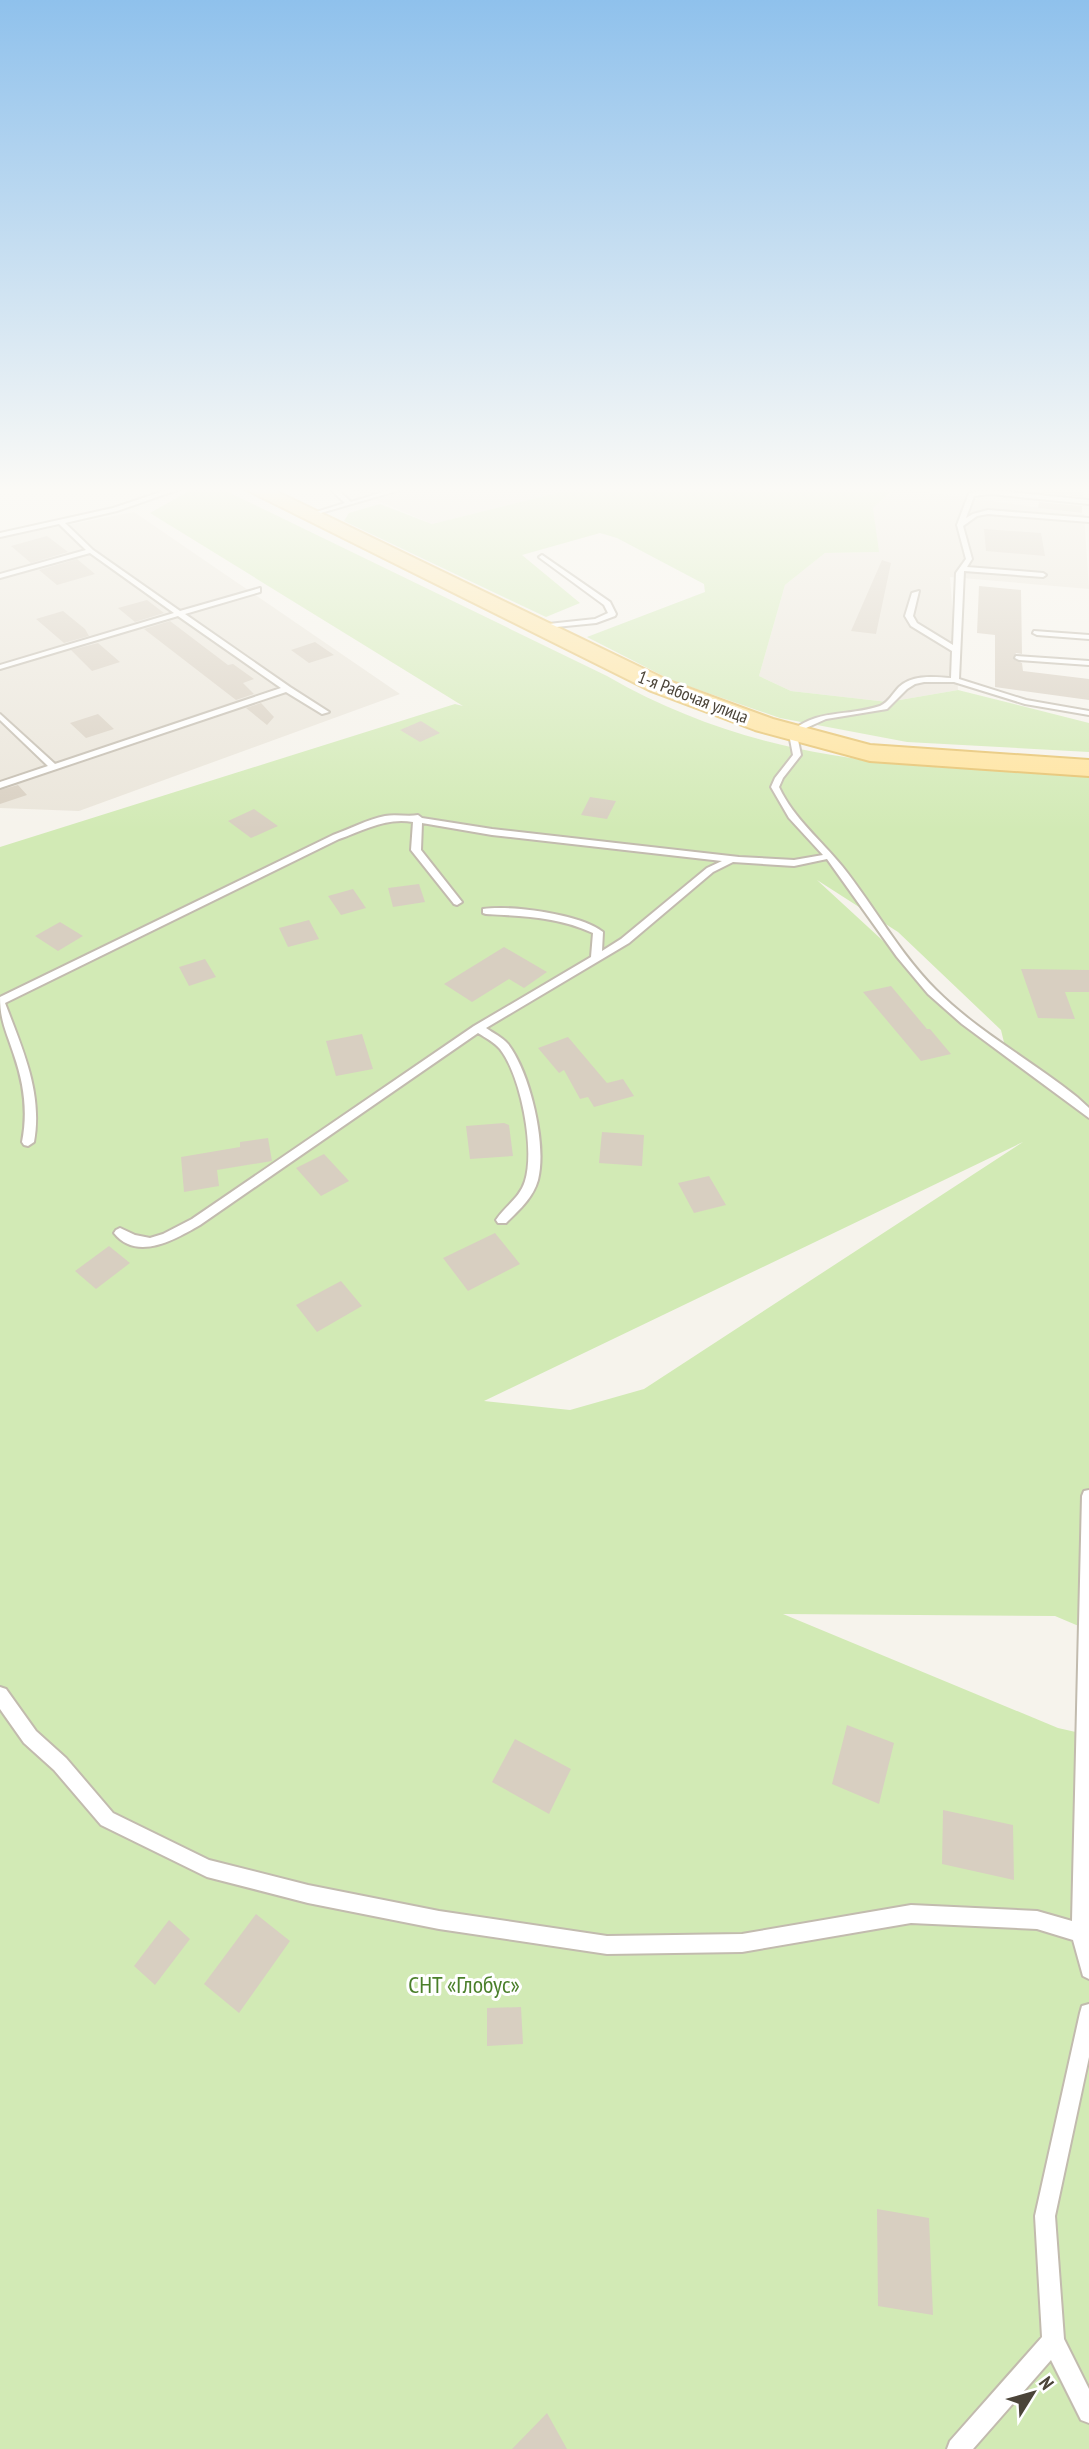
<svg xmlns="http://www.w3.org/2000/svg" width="1089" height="2449" viewBox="0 0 1089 2449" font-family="'PT Sans Narrow',sans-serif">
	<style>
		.residential { fill: #eae5da }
		.green { fill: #d2eab5; fill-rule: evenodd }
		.building { fill: #d8cfc1 }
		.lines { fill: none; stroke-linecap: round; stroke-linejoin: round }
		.service-casing { stroke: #c2bbae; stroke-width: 4 }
		.primary-casing { stroke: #e6c16a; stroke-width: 4 }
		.service { fill: #fff; fill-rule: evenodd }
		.primary { fill: #ffe39c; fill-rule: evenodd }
		.labels { text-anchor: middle; stroke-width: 6; stroke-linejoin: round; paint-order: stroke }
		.far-street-label { font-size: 18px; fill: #4b4439; stroke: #fff }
		.near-park-label { font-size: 24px; fill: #4a7f2a; stroke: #fff }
	</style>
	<rect width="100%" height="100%" fill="#f6f3ec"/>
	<path class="residential" d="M346,487H580L432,524Z
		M896,488L1084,514L1089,589L950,577L958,690L888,702L791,691L759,676L785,585L825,553L878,552L873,508Z
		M134,512L400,694L79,811L0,808V538Z"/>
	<path class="green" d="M196,487H218L607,676C763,766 915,768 1089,774V1634L1081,1627L1055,1616L783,1614L1058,1728L1089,1735V2449H0V847L455,704L463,706L150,513ZM817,880L898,932L1001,1030L1007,1055ZM1023,1142L644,1389L570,1410L484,1401Z
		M580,487H896L873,508L879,552L825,553L785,585L759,676L791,691L888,702L958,690L1089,723V752L907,742L780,718L673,681L587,637L705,592L704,584L617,538L600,533L522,555L580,603L546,617L344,521L349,513L380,504L432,524Z"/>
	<path class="building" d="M1041,487H1084L1083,497L1041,492Z
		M1039,502L1082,506V513L1038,508Z
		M984,529L1041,533L1045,556L986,551Z
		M47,536L68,552L31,563L11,546Z
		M77,559L95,574L57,585L39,570Z
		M882,560L891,563L876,634L851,631Z
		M979,586L1021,590L1022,654L1016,653L1013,659L1022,663L1023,671L1089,679V700L995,687V635L977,633Z
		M147,600L164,613L135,622L118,608Z
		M63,611L85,629L89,636L64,643L36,619Z
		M170,621L228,665L233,664L254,679L243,683L254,694L236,700L144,629Z
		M315,642L334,655L309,663L291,650Z
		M98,643L120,662L92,671L71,650Z
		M261,703L274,717L267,725L246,708Z
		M98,714L114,729L86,738L70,723Z
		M421,721L440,733L420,742L400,730Z
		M18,785L27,795L0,804V790Z
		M590,797L616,801L607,819L581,815Z
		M254,809L278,826L251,838L228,821Z
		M419,884L425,902L393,907L388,888Z
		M353,889L366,908L341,915L328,896Z
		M309,920L319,939L288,947L279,928Z
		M60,922L83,936L58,951L35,936Z
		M504,947L547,972L524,988L509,979L472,1002L444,984Z
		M205,959L216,977L189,986L179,967Z
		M1021,969L1089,970V992H1065L1075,1019L1038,1018Z
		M891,986L927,1029H930L951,1054L921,1061L863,992Z
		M362,1034L373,1069L336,1076L326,1041Z
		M568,1037L607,1083L623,1079L634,1096L594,1107L588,1097L580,1099L564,1070L559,1073L538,1048Z
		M504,1123L509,1125L513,1156L470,1159L466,1126Z
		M602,1132L644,1135L642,1166L599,1163Z
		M268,1138L272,1161L217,1170L219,1186L184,1192L181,1157L240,1147V1142Z
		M324,1154L349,1181L321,1196L296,1168Z
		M709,1176L726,1205L694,1213L678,1183Z
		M495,1233L520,1264L468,1291L443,1258Z
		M109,1246L130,1263L96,1289L75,1271Z
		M341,1281L362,1306L317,1332L296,1305Z
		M847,1725L894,1743L879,1804L832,1784Z
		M515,1739L571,1769L549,1814L492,1782Z
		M943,1810L1013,1825L1014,1880L942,1864Z
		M256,1914L290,1941L239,2013L204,1984Z
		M169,1920L190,1939L155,1985L134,1966Z
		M521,2007L523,2044L487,2046V2008Z
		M877,2209L929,2218L933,2315L878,2306Z
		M547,2413L567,2449H512Z"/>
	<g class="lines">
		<g class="service-casing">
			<path id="service" d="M176,487H186L117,511L65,523L93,550L180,611L260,588V592L185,614L290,687L329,712L322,714L286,692L0,788V782L48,766L0,720V714L55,764L281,688L178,616L0,669V665L174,613L90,553L0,578V574L86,550L59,524L0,537V533L113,508Z
				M328,487H335L351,502L399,487H410L307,517V515L345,503Z
				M990,490L1089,500V504L990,494L974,496L966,518L973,514L988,510L1089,518V522L988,514L977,516L963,526L972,559L967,567L1043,573L1046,575L1043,577L964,571L959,679L1026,700L1089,711V715L1025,704L954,682H924L915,684L907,689L887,709L826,719L806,728L797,735L801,755L783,778L779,787C794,819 821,840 842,866C874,906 899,953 936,990C978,1032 1031,1060 1077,1097L1089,1108V1118L962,1024L928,994L897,957L827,859L794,866L733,862L713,872L629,943L486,1028C493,1033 502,1037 508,1044C530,1073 547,1144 538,1180C533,1198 519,1210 506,1223H498L496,1220C505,1206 520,1198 525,1181C535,1149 521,1076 500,1049C494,1042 486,1038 478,1033L200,1225C176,1239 137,1262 114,1233L116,1230L120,1228L135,1235L150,1238L163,1234L192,1219L474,1026L591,957L593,933C559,917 523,916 486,914L483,913V909C512,905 580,914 603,932L602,951L621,939L707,868L722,861L492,835L422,823L421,850L462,902L457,905L454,904L411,850L413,822C387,817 364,830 339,839L5,1003C22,1048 43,1093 34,1142L28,1146L24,1145L22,1142C28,1112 24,1084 14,1055C7,1033 0,1021 0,997L333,835C350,829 368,819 385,816C396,814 408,817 418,815L422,818L492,829L739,857L794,860L823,855L789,818L771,787L775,778L793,755L789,734C815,708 848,717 880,706C889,702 893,693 899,687C913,674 934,677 951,678L952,651L911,626L905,616L912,593L919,591L913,616L917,623L953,645L956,573L966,559L957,525L969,493Z
				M542,555L610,602L616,614L615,616L596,623L536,629V625H539L595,619L608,613L604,605L540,558L539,557Z
				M1034,631L1089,635V639L1037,635L1033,633Z
				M1016,656L1089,661V665L1019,660L1015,658Z
				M1089,1490V1979L1083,1976L1073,1940L1037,1929L911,1923L742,1952L607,1954L439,1929L308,1903L207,1877L101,1825L54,1770L24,1743L0,1709V1687L6,1689L36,1731L66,1758L113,1813L209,1860L308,1885L439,1911L607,1936L742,1934L911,1905L1037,1911L1072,1921L1082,1496L1084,1491Z
				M1089,2004V2057L1055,2216L1064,2339L1089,2389V2423L1081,2420L1051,2360L973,2449H947L950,2441L1042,2337L1035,2216L1080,2013L1082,2006Z"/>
		</g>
		<g class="primary-casing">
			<path id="primary" d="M241,487H267L669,681L773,719L870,745L1089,760V776L870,761L755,730L651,691Z"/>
		</g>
		<use href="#service" class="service"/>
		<use href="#primary" class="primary"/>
	</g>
	<linearGradient id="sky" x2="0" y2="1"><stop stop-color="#8fc1ec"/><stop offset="0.59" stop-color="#fbfaf6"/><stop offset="1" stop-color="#fbfaf6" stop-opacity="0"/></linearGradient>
	<rect width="1089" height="830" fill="url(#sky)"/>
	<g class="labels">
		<g class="far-street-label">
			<text transform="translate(693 697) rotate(21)" y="6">1-я Рабочая улица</text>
		</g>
		<g class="near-park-label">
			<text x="464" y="1993">СНТ «Глобус»</text>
		</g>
	</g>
	<g transform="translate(1033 2393) rotate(53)" stroke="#ffffff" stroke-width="5" paint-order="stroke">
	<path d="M0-5L12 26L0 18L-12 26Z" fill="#4b4439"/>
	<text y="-10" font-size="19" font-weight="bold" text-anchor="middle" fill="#4b4439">N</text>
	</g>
</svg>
